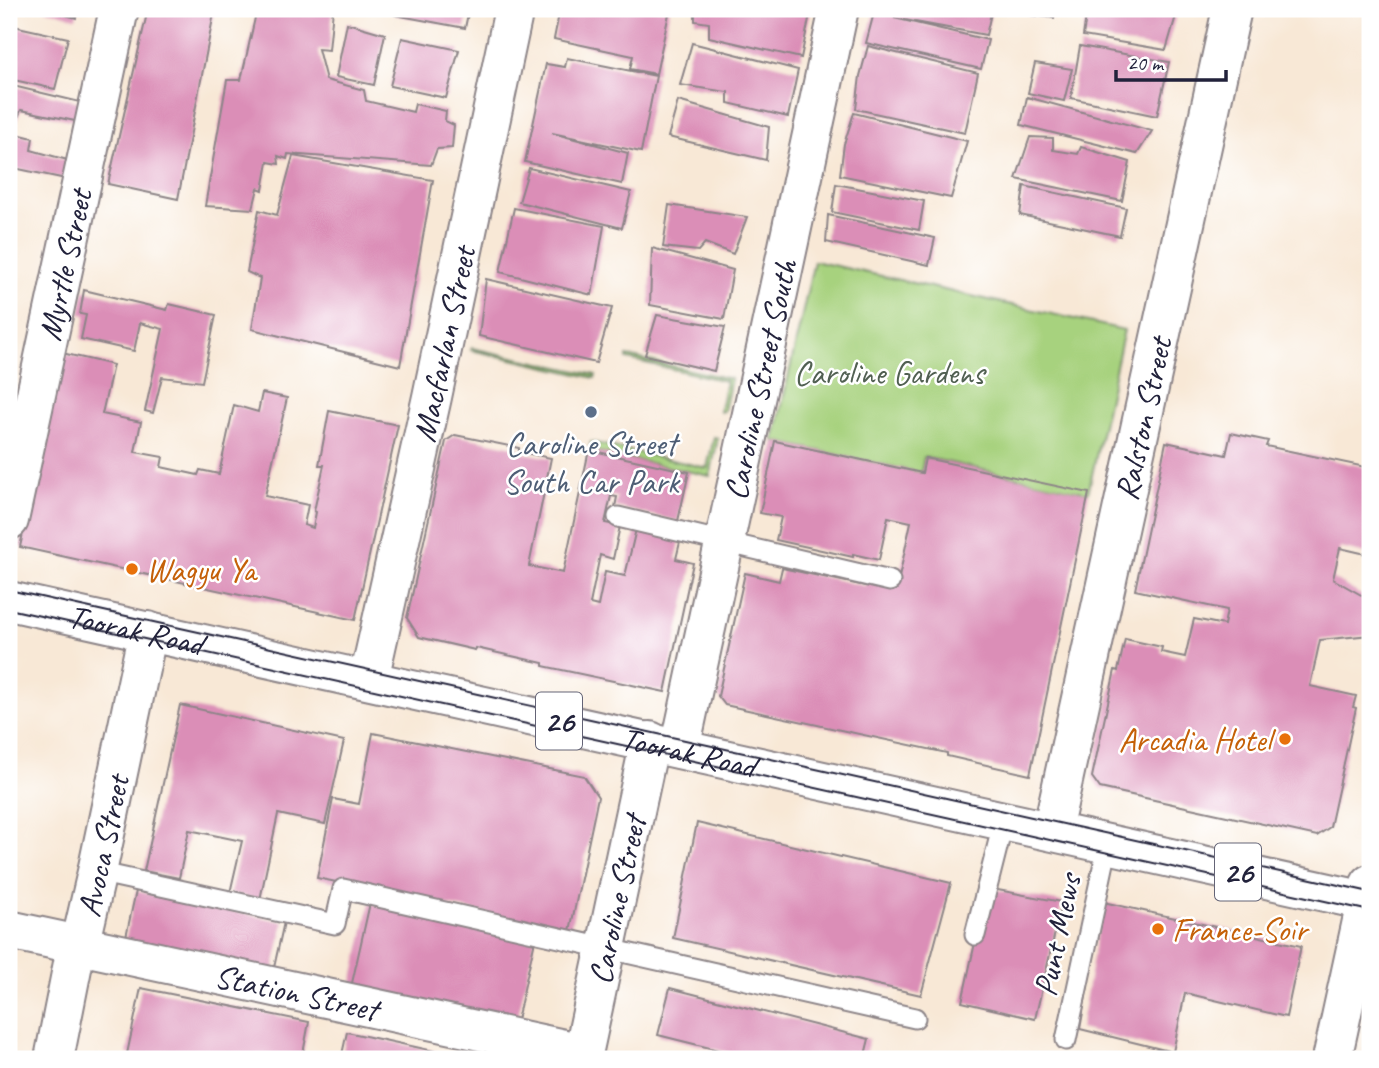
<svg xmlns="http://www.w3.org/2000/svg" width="1379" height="1068" viewBox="0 0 1379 1068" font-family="Caveat,sans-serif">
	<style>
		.green { fill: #a7d27e; stroke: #647a5c; stroke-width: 2 }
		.building { fill: #db8eb7 }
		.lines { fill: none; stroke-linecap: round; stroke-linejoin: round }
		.lane-casing { stroke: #8d8588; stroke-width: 23 }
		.street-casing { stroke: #8d8588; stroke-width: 42 }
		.primary-casing { stroke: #8d8588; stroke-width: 42 }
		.highway-casing { stroke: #8d8588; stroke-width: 42 }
		.lane { stroke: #fff; stroke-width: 19 }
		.street { stroke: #fff; stroke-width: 38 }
		.primary { stroke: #fff; stroke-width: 38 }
		.highway { stroke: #fff; stroke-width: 38 }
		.tram { stroke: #22223b; stroke-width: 2 }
		.service-dot { fill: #5c6f8a; stroke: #fff; stroke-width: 2.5 }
		.food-dot { fill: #e8710a; stroke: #fff; stroke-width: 2.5 }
		.labels { text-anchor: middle; stroke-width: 5; stroke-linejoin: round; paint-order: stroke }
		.shield { fill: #fff; stroke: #646476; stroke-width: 2 }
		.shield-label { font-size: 32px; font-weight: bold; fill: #22223b }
		.street-label { font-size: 33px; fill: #22223b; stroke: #fff }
		.park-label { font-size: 33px; fill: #516052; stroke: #fff }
		.service-label { font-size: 33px; fill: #4e5e75; stroke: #fff }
		.food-label { font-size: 33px; fill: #c56008; stroke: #fff; text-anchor: start }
	</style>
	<rect width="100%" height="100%" fill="#fff"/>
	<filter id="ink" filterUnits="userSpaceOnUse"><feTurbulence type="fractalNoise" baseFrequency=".0143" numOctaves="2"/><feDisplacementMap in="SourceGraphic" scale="14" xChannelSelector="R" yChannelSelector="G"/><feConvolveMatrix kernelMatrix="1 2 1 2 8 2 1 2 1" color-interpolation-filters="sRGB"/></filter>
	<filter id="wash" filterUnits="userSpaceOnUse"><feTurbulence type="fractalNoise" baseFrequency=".00686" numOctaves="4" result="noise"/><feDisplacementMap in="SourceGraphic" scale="28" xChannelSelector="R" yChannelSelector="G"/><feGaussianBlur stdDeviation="1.57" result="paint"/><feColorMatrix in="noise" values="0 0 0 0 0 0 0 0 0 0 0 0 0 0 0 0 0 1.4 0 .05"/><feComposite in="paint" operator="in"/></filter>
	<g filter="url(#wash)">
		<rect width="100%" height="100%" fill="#f8e8d6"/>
		<path class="green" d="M814,261L1124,330L1088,493L924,457L921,473L774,441Z
			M472,348L596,375L595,378L471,350Z
			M627,356L731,379L724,411L720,412V409L726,381L627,359Z
			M714,437L718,438L710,476L589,450L591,442L707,468Z"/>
		<g id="blocks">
			<path class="building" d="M44,9H78L76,18Z
				M148,9H197L214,13L178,199L108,184Z
				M257,9H333L329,50L318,49L326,80L364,90L366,101L413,112L415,104L446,111L445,121L454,125L452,148L437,149L431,165L288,154L287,159L278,156L279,164L268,162L263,190L258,188L253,209L205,206L227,80H241Z
				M397,9H469L465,28L395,15Z
				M560,9H670L656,74L630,69L633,56L554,39Z
				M695,9H811L801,58L709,37V23L695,21Z
				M875,9H992L986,35L894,18L988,40L981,69L866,43Z
				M1029,9H1055L1054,18L1028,15Z
				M1087,9H1178L1166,50L1083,36Z
				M347,23L385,34L374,85L336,77Z
				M9,25L68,38L55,89L9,79Z
				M402,38L459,50L446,98L390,86Z
				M692,43L798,70L788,117L728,103V92L680,85Z
				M868,46L978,73L965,133L856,109L860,76Z
				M1080,46L1169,62L1157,116L1071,98Z
				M567,58L656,76L641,152L552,133L628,153L622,184L525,162L546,64L565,67Z
				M1035,63L1072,69L1064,101L1028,93Z
				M9,85L84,103L80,122L21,110L16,122L9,121Z
				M1027,97L1152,131L1137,154L1021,125Z
				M678,101L769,127L766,160L668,137Z
				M854,113L967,141L951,198L840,175L844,144Z
				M9,132L33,138L31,150L71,161L66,179L9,167Z
				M1030,137L1053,138V150L1078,154L1081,147L1130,162L1122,201L1016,179Z
				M293,156L433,180L400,366L252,329L260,278L247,272L259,210L277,215Z
				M529,168L631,192L622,228L519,202Z
				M836,184L924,201L919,230L832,212Z
				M1024,186L1126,208L1120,236L1020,215Z
				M669,205L747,217L733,254L705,243L698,251L663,247Z
				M514,208L604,226L592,295L500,272Z
				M828,215L935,238L929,265L826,242Z
				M652,248L733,270L724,319L650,305Z
				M486,279L612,308L596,363L479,336Z
				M84,290L167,310L169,304L216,315L202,382L162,377L153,413L145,411L163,329L140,323L134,351L81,339L86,315L80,314Z
				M657,315L725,327L714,371L645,355Z
				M62,353L113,365L102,414L141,422L135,452L163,457L161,467L198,475L200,470L219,474L234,405L258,412L262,393L287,398L265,496L308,505L304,525L313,528L316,512L314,511L324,465H319L329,411L398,425L355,620L20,547Z
				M9,395L19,398L9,439Z
				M1231,433L1268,441L1266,446L1370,468V555L1340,548L1333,579L1370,600V635L1320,640L1310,686L1356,696L1353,707L1356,708L1330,827L1317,836L1100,788L1092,777L1115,670L1118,671L1125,639L1162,647L1161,652L1185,657L1194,619L1224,625L1227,610L1135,590L1166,442L1226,455Z
				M455,435L519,448V452L551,458L529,566L563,573L589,450L689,472L678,521L615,507L617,497L611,496L605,523L620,526L613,559L600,555L590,604L598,606L605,572L625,576L636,529L681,538L676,559L693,563L665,692L543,666V663L476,648L475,650L419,637L407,618L446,441Z
				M775,441L922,473L925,458L1089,493L1030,775L947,756V753L725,705L718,696L745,573L779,581L782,568L865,586L866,581L897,587L911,522L888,517L879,560L853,554V557L776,540L781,517L760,513Z
				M180,705L344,741L325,824L278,814L260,900L230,893L242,841L189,830L179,878L144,871Z
				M373,733L584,776L598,797L570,931L317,878L333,799L359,804Z
				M697,823L951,883L921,995L673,938Z
				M987,888L1062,902L1035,1019L962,1002Z
				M136,891L284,922L273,972L125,941Z
				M1103,902L1301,946L1286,1017L1185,993L1173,1052L1080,1029Z
				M370,903L535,940L515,1029L350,992Z
				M141,988L309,1022L302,1059H153L127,1054Z
				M670,988L869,1039L864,1059H754L658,1035Z
				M347,1032L466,1058L465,1059H341Z"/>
		</g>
	</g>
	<g filter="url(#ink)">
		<use href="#blocks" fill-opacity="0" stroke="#8d8588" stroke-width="2"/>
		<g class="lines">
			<g class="lane-casing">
				<path id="lane" d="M618,517L890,581
					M97,872L335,924L343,889L915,1018
					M975,935L1004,820
					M1066,1040L1108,844"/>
			</g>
			<g class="street-casing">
				<g id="street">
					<path id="s1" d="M9,520L119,9"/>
					<path id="s2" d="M369,679L432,397L514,9"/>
					<path id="s3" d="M680,749L839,9"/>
					<path id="s4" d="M1052,831L1232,9"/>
					<path id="s5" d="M9,930L583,1053"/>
					<path id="s6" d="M54,1059L74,958L80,946L97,872L148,631"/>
					<path id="s7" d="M582,1059L650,741"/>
				</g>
			</g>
			<g class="primary-casing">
				<g id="primary">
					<path id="s8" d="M9,601L1370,902"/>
				</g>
			</g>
			<g class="highway-casing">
				<path id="highway" d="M1332,1059L1370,884"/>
			</g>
			<use href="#lane" class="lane"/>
			<use href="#street" class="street"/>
			<use href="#primary" class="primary"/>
			<use href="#highway" class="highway"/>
			<path class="tram" d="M9,590L1370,892
				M9,609L1370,911"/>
		</g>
	</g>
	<circle class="service-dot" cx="591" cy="412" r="7"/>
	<g class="food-dot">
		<circle cx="132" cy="569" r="7"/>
		<circle cx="1285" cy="739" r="7"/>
		<circle cx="1158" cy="929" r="7"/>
	</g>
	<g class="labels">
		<g class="shield">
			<rect x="536" y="692.5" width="46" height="57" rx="5"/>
			<rect x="1215" y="843.5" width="46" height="57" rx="5"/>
		</g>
		<g class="shield-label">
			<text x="559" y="732">26</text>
			<text x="1238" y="883">26</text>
		</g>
		<g class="street-label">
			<text dy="12" stroke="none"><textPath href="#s1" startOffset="261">Myrtle Street</textPath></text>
			<text dy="12" stroke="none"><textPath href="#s2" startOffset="343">Macfarlan Street</textPath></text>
			<text dy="12" stroke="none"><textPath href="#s3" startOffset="378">Caroline Street South</textPath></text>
			<text dy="12" stroke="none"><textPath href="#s4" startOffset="422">Ralston Street</textPath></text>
			<text dy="12" stroke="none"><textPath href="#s8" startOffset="130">Toorak Road</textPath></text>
			<text dy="12" stroke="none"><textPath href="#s8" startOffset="696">Toorak Road</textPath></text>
			<text dy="12" stroke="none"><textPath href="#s6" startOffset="219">Avoca Street</textPath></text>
			<text dy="12" stroke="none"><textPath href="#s7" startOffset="163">Caroline Street</textPath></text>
			<text transform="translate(1056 935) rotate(-78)" y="12">Punt Mews</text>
			<text dy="12" stroke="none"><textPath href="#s5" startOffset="294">Station Street</textPath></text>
		</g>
		<g class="park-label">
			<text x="889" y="384">Caroline Gardens</text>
		</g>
		<g class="service-label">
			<text x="591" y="455">Caroline Street<tspan x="591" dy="38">South Car Park</tspan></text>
		</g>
		<g class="food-label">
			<text x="146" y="581">Wagyu Ya</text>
			<text x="1271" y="751" text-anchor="end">Arcadia Hotel</text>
			<text x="1172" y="941">France-Soir</text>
		</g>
	</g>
	<rect width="1379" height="1068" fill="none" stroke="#fff" stroke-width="35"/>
	<path d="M1116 70v10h110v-10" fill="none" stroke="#22223b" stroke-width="3.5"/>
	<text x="1127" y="70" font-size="21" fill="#22223b" stroke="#ffffff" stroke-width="5" paint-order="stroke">20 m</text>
</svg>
